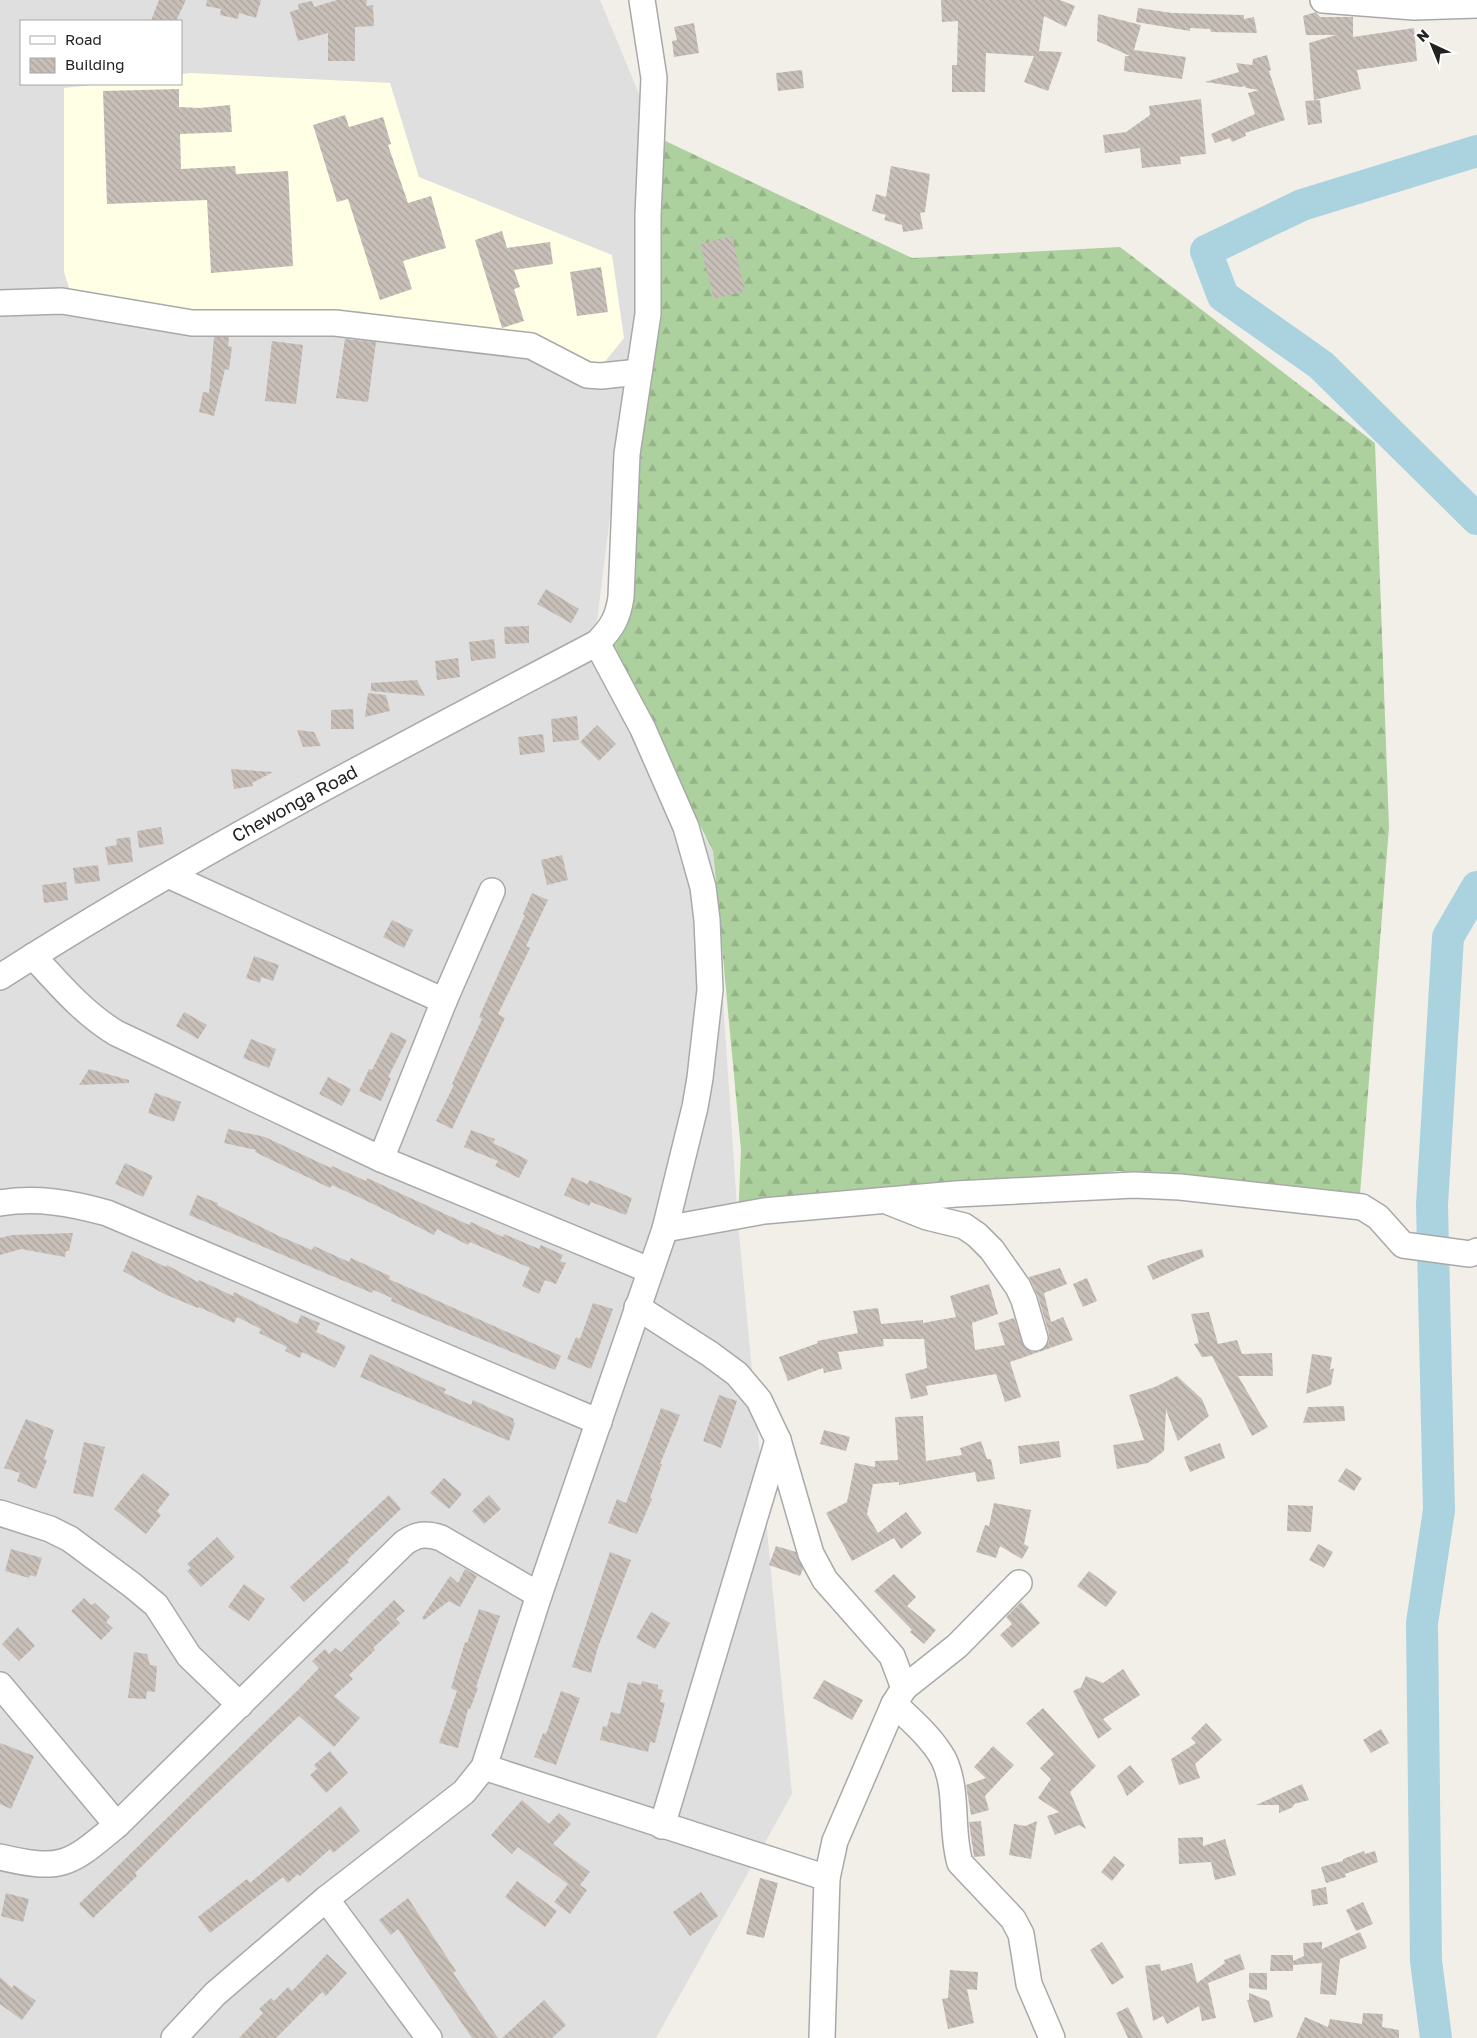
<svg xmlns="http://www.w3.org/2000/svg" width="1477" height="2038" viewBox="0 0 1477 2038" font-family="'Golos Text',sans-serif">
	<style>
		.residential { fill: #e0dfdf; fill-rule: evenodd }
		.education { fill: #ffffe5 }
		.forest { fill: url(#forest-firs) }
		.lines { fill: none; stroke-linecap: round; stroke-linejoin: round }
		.river { stroke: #aad3df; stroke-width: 32 }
		.building { fill: url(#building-back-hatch) }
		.minor-casing { stroke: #a9a9a9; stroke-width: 28 }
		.minor { stroke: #fff; stroke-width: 25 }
		.labels { text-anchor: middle; stroke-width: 4; stroke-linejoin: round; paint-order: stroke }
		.street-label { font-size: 18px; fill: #222; stroke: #fff }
	</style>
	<defs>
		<pattern id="forest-firs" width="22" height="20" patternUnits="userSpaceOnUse" patternTransform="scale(1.25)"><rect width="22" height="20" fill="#add19e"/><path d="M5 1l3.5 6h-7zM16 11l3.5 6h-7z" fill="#95b388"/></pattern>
		<pattern id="building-back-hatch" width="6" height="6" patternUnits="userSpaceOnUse" patternTransform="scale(1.25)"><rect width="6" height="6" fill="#c7bfb8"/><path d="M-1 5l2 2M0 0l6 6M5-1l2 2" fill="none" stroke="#aba49e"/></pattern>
	</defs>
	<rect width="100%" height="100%" fill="#f2efe9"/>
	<path class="residential" d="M0,0H600L657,137L594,646L713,851L738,1222L792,1794L656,2038H0ZM21,21H181V84H21Z"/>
	<path class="education" d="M192,73L390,83L419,177L612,255L624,338L599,369L494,337L358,311H183L70,291L64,272V88L102,84H181V74Z"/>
	<path class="forest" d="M657,137L912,258L1120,247L1375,443L1389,827L1359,1207L1119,1171L738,1222L741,1150L713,851L613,653Z"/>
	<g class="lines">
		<path class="river" d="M1477,151L1302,205L1206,251L1223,296L1321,365L1477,519
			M1436,2038L1426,1961L1422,1623L1439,1510L1432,1205L1448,937L1477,887"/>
	</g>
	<path class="building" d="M159,0H186L176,21H151Z
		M207,0H261L256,18L239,13L238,19L220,15L221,9L206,6Z
		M337,0H367L366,6L373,5L374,26L355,27V61H328V33L298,41L290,12L299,9L298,4L312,1L314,7Z
		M941,0H1060L1075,6L1066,27L1044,16L1039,51L1062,52L1048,91L1024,82L1034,56L986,53L985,92H952V65H957L958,21L942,22Z
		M1138,8L1172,13L1244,15V19L1254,17L1257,33L1211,32L1210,29L1190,28V31L1136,22Z
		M1316,12L1320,17H1353V37L1414,28L1417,61L1357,70L1361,89L1314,100L1309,43L1336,35H1306L1303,16Z
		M1098,14L1141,25L1134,50L1186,57L1182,79L1124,71L1125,56H1130L1097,41Z
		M694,23L699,53L674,57L672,41L677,40L674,27Z
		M1267,55L1271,70L1269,71L1285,120L1245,133L1246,136L1232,142L1230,138L1215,143L1211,134L1255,114L1248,93L1259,90L1246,88L1245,86L1240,87L1205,82L1239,72L1236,63L1252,65L1253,59Z
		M802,70L804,88L778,91L776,73Z
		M179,89V107L200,108L230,105L232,132L180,134L181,169L235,166L236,174L288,171L293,266L211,273L207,200L107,204L103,91Z
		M1201,99L1206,154L1180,157L1181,164L1142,168L1140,148L1105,153L1103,135L1126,132L1150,115L1149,106Z
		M1320,100L1322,123L1308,125L1305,101Z
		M345,115L349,127L383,117L391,144L388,145L408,203L431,196L446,248L403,261L412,289L380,300L348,199L337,202L313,125Z
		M891,166L930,174L925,212L920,213L923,229L903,232L902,225L884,220L886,215L872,211L876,194L886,197Z
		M502,231L507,248L550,242L553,264L514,270L520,287L514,289L524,321L502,328L475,240Z
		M732,236L745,291L714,299L700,244Z
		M601,267L608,312L577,316L570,272Z
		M214,337H229L228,346L232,347L229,370L225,369L214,416L199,412L203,392L209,393Z
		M345,339L376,342L368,402L336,398Z
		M272,341L303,345L296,404L265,401Z
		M546,589L579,609L571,623L537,604Z
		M529,626V643L505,644L504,627Z
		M494,639L496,658L471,661L469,642Z
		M458,658L460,677L437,680L435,661Z
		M417,680L425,696L371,691V683Z
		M368,693L386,695L390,711L365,717Z
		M353,709L354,729H331V710Z
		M577,716L579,740L553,742L551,719Z
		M597,725L616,744L599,761L580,742Z
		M297,730L314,732L321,746L303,747Z
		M543,734L545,752L520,755L518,737Z
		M231,769L273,772L252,783L253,786L234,789Z
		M161,827L164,844L139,848L137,831Z
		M130,837L133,862L108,865L105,847L117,845L116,839Z
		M562,855L568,880L547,885L541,860Z
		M98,865L100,881L75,884L73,868Z
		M66,882L68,900L44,903L42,885Z
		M532,893L548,900L526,946L530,948L498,1014L505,1018L452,1129L436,1121L454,1085L452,1084L482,1019L479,1017L525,915L523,914Z
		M392,920L413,930L404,948L383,937Z
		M254,956L279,965L273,981L261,977L260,983L246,978Z
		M184,1012L207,1025L198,1039L176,1026Z
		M391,1032L407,1040L388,1077L391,1078L381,1101L359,1091L369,1069L372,1070Z
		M251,1039L276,1049L269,1068L243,1058Z
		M89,1069L129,1080V1083L79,1085Z
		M328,1077L351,1089L342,1106L319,1094Z
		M155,1093L181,1102L174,1122L148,1113Z
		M228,1129L265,1137L331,1168L332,1166L366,1181L367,1178L469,1225L471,1222L503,1237L504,1234L539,1249L541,1245L563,1255L560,1261L566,1263L556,1284L545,1280L539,1294L522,1286L530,1268L470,1242L468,1245L437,1229L434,1235L367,1201L332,1185L330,1188L255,1152L256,1150L224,1143Z
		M471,1130L495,1139L493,1143L528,1160L519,1178L495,1166L498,1161L464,1147Z
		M125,1163L153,1176L143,1197L115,1184Z
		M572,1177L587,1184L590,1180L632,1198L626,1215L591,1202L589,1206L564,1195Z
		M197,1195L218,1203L217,1205L279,1236L312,1250L314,1246L349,1262L351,1258L390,1276L389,1279L561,1356L555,1370L416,1312L391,1301L392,1298L374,1290L372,1293L189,1215Z
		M73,1233L69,1251H66L65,1257L21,1249L0,1255V1238L12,1235Z
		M1202,1249L1204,1257L1153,1280L1147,1266L1160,1260Z
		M132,1251L166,1267L167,1265L198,1282L199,1280L233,1296L234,1292L297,1324L301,1315L320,1323L316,1332L346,1346L335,1368L302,1352L300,1358L285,1351L287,1347L259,1333L261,1329L237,1317L234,1323L199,1307L198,1308L164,1294L123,1271Z
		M1060,1268L1067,1284L1044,1293L1051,1322L1063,1317L1073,1340L1010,1362L1021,1397L1005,1402L996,1374L926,1386L928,1395L911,1399L905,1374L927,1368L924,1339H883L884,1346L838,1352L842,1369L824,1373L823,1368L788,1381L779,1357L818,1343L817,1341L858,1333L853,1311L878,1308L881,1324L923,1320V1323L956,1317L950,1296L989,1284L998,1314L972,1323L975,1350L1005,1345L998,1323L1014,1318L1025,1348L1032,1352H1039L1049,1342V1334L1038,1296L1029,1277Z
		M1087,1278L1097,1301L1083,1307L1073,1284Z
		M593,1303L613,1309L591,1369L567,1359L576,1337L580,1339Z
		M1209,1312L1218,1344L1237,1340L1242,1354L1272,1353L1273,1376H1238L1268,1427L1252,1436L1212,1356L1202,1357L1194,1344L1199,1343L1191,1314Z
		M370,1354L446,1389L444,1393L471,1405L473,1400L514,1419L513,1422L515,1423L509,1441L360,1377Z
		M1312,1354L1332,1357L1330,1370L1334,1368L1331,1385L1306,1394Z
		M1177,1376L1202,1399L1209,1416L1178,1441L1166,1410L1164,1451L1148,1463L1117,1469L1113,1445L1144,1440L1129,1395L1155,1387Z
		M719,1395L737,1401L721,1448L703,1441Z
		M1344,1406L1345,1421L1303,1423L1308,1407Z
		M661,1408L680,1415L660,1464H662L650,1498L652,1499L637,1534L608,1523L617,1499L626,1503Z
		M923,1416L926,1461L962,1455L960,1448L981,1441L987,1459H991L995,1479L977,1482L975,1472L899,1485V1482L873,1484L867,1514L878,1533L906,1512L922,1533L901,1549L894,1538L852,1561L826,1513L847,1502L855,1463L875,1467V1461L898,1460L895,1417Z
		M26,1419L54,1430L44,1459L47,1460L36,1489L17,1481L20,1473L4,1468Z
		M824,1430L850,1437L846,1451L820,1444Z
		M1059,1441L1061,1457L1020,1464L1018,1446Z
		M84,1442L105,1447L93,1497L73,1493Z
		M1220,1443L1225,1458L1190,1472L1184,1457Z
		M1346,1468L1362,1478L1354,1491L1338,1481Z
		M143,1473L170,1494L157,1511L161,1515L146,1534L114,1509Z
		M444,1478L462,1494L449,1509L430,1493Z
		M389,1495L401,1509L347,1560L349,1562L304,1602L290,1587Z
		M489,1495L501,1509L484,1524L472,1511Z
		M994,1503L1031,1510L1024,1544L1029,1547L1022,1559L1000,1546L996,1558L976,1552L985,1525L989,1526Z
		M1288,1505L1313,1506L1311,1532L1287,1531Z
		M217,1537L235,1557L201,1587L187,1571L191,1568L187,1564Z
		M1318,1544L1333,1552L1324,1568L1309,1560Z
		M776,1546L796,1552L803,1569L800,1576L769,1565Z
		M11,1549L42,1558L36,1577L30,1575L29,1578L5,1571Z
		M610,1552L631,1560L598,1647L591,1673L572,1667Z
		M465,1569L477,1576L460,1607L449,1601L424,1620L422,1618L450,1576L458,1583Z
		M1089,1571L1117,1592L1106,1607L1077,1586Z
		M894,1574L916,1597L907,1606L936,1630L924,1644L910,1632L912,1630L874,1591Z
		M244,1584L265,1599L249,1621L228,1607Z
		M84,1598L91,1605L95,1603L110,1617L106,1622L113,1628L101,1640L71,1611Z
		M394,1600L405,1611L396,1619L400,1623L373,1648L375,1650L349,1675L353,1679L334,1696L360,1718L334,1747L299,1716L197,1812L135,1873L137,1876L93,1918L79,1904L298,1690L319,1668L312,1661L325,1649L329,1654L335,1648L341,1652Z
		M1021,1602L1040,1623L1012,1648L1000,1635L1012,1624L1006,1617Z
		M479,1609L500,1616L476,1687L478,1688L470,1709H468L458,1748L439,1743L457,1691L451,1688L465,1642L467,1643Z
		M651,1612L670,1623L655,1649L636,1638Z
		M18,1627L35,1646L19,1661L2,1644Z
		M134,1652L147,1654L150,1665L157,1666L155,1692L147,1691L146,1699L128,1698Z
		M1123,1669L1140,1695L1103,1719L1112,1729L1098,1739L1073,1691L1079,1688L1080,1689L1086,1676L1103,1683Z
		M824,1680L863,1700L852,1720L813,1698Z
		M642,1681L658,1685V1689L663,1690L660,1702L665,1703L655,1743L650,1742L648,1752L600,1740L603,1726L607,1727L611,1712L620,1714L628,1682L641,1685Z
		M561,1691L580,1698L556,1765L534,1757L543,1733L546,1734Z
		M1043,1708L1096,1766L1070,1792L1086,1829L1079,1825L1055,1835L1047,1816L1059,1812L1038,1798L1051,1779L1040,1768L1054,1754L1026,1723Z
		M1206,1723L1222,1740L1195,1764L1200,1778L1179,1785L1171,1759L1196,1743L1191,1738Z
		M1381,1729L1389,1743L1371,1753L1363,1740Z
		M0,1743L34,1756L11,1809L0,1804Z
		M993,1746L1014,1765L985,1796L989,1810L971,1815L966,1785L986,1778L974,1767Z
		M330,1751L348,1773L326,1793L310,1775L317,1769L314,1765Z
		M1130,1765L1144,1782L1127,1796L1117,1776Z
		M1302,1784L1309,1800L1294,1804L1293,1807L1279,1813V1805H1256Z
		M522,1800L549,1824L559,1813L571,1824L553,1844L590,1872L580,1885L587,1890L570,1914L554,1902L568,1884L518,1847L512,1854L491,1835Z
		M341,1806L360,1831L333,1853L330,1849L300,1876L298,1874L288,1883L283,1877L210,1933L198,1917L247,1879L250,1883Z
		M981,1821L985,1856L974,1857L969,1822Z
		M1037,1821L1031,1859L1009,1855L1014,1824L1025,1826Z
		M1203,1837V1846L1225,1839L1236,1875L1215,1880L1211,1862L1179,1864L1178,1838Z
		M1364,1851L1365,1854L1375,1851L1378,1862L1345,1874L1346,1877L1326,1883L1321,1867L1343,1861V1859Z
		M1114,1856L1125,1865L1112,1881L1101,1872Z
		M760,1878L778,1883L764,1938L746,1934Z
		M517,1881L557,1911L545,1927L505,1897Z
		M1326,1887L1328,1904L1313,1906L1311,1890Z
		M701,1892L718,1916L690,1936L673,1912Z
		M6,1893L29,1899L23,1922L1,1916Z
		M408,1898L456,1971L453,1973L498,2038H472L398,1929L391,1935L379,1920Z
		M1363,1902L1373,1924L1356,1931L1346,1910Z
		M1360,1932L1367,1948L1340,1959L1336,1995L1320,1994L1322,1963L1293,1965V1971H1270L1271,1955H1293V1961L1304,1956L1303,1943L1322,1942V1949Z
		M1102,1942L1124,1977L1112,1985L1090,1950Z
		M327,1954L347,1973L326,1996L322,1992L276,2038H239L263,2013L259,2009L271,1998L274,2001L288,1987L292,1991Z
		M1240,1954L1245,1969L1208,1983L1216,2018L1202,2021L1199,2006L1167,2024L1163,2016L1153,2021L1145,1966L1160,1964L1161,1971L1192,1963L1197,1983L1225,1963L1224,1960Z
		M950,1970L978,1972L977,1990L967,1989L974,2023L948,2029L942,1999L948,1998Z
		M1249,1973H1267V1990L1249,1988Z
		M0,1977L12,1988L14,1985L36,2001L22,2020L0,2004Z
		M1249,1993L1269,2001L1273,2017L1254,2023L1247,2000H1249Z
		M544,2000L566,2025L552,2038H502Z
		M1128,2007L1143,2038H1128L1116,2013Z
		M1363,2013L1383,2014L1382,2027L1399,2030V2038H1296L1305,2017L1328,2027L1330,2019L1362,2024Z"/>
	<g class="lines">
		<g class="minor-casing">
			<g id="minor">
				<path d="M1323,0L1414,7L1477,5"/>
				<path d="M0,303L62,301L192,323H335L531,346L587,375L601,376L639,372"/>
				<path d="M170,876L444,1001"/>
				<path d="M33,956C59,984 83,1013 116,1033L381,1159L649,1270"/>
				<path id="s1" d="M0,977C192,854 396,749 597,643C612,628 618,618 621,597L627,454L648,314V216L654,78L642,0"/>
				<path d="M381,1159L444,1001L492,891"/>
				<path d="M889,1202L927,1217L964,1226L977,1235L992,1250L1018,1287L1024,1300L1035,1338"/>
				<path d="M0,1203C37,1197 71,1203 107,1213L599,1422"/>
				<path d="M665,1229L764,1211L956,1194L1134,1185L1180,1187L1362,1207L1378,1217L1403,1245L1470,1254L1477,1251"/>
				<path d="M637,1307L710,1354L737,1374L759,1400L778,1440L811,1554L825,1580L892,1656L904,1688L894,1704L835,1841L827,1878L822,2038"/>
				<path d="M0,1513L50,1529L70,1539L132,1585L156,1605L189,1656L240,1705"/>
				<path d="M0,1685L117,1825"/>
				<path d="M904,1688L957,1646L1019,1583"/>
				<path d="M894,1704C911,1720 931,1737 943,1758C959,1789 950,1830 960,1863L1013,1919L1021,1934L1029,1984L1052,2038"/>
				<path d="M484,1767L827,1878"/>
				<path d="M662,1826L778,1440"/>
				<path d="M0,1857C63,1872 70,1864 117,1825L404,1543C416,1534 426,1533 441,1538L539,1595"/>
				<path d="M326,1899L429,2038"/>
				<path d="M174,2038L215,1994L326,1899L464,1792L484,1767L539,1595L665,1229L695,1107L700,1078L710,990L707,920L703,887L686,827L643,729L597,643"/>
			</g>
		</g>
		<use href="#minor" class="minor"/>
	</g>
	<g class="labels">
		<g class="street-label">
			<text dy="6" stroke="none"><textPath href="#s1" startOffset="342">Chewonga Road</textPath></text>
		</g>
	</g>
	<rect x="20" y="20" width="162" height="65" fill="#ffffff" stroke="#a7a7a7"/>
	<rect x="30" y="36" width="25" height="8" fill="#ffffff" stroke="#a7a7a7"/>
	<text x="65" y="45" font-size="15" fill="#222222">Road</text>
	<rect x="30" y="58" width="25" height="15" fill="url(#building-back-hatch)" stroke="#a7a7a7"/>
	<text x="65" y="70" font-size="15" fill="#222222">Building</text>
	<g transform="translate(1432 45) rotate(316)" stroke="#ffffff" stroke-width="4" paint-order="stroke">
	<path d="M0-4L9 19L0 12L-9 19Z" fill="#222222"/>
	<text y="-8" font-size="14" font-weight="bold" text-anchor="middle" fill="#222222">N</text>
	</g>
</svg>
